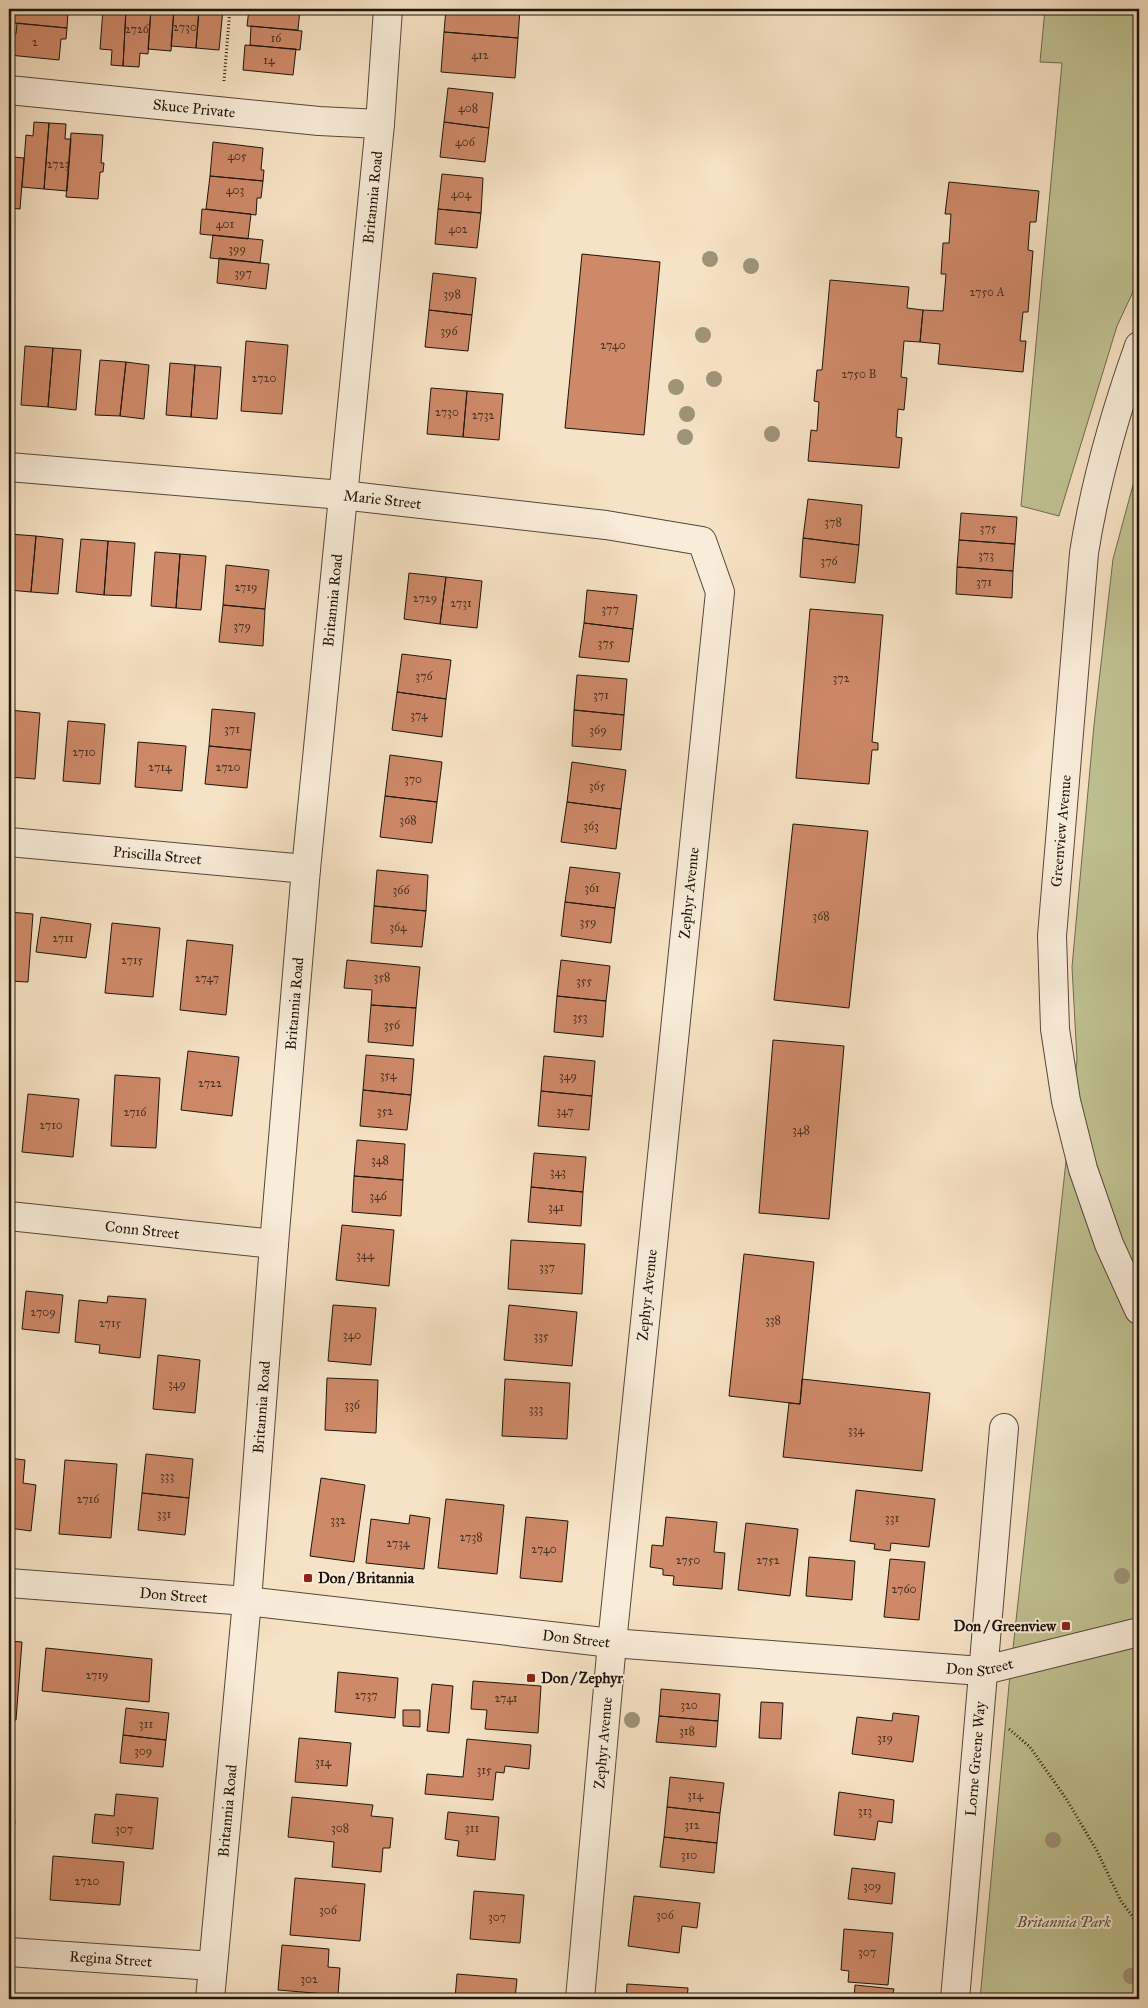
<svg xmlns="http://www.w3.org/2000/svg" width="1148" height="2008" viewBox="0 0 1148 2008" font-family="'IM FELL Great Primer',serif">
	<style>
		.green { fill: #c0c292; stroke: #6f6c4e }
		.building { fill: #ce8968; stroke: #1e150a }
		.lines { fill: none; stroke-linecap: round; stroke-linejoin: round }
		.minor-casing { stroke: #544838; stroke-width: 30 }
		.path { stroke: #1e150a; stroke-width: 3; stroke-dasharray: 1 2.5; stroke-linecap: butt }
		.minor { stroke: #f9ecd9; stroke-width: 28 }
		.tree { fill: #9f9378 }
		.poi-dot { fill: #8f2418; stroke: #f9ecd9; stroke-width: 2 }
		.labels { text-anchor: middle; stroke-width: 4; stroke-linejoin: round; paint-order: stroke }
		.number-label { font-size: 12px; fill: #4a3222 }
		.street-label { font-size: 15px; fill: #1e150a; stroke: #f9ecd9 }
		.poi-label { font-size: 15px; font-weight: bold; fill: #1e150a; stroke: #f9ecd9; text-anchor: start }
		.park-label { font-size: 15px; font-style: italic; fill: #57523a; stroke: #f9ecd9 }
	</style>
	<rect width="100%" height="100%" fill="#f6e2c4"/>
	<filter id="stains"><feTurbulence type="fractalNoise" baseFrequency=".004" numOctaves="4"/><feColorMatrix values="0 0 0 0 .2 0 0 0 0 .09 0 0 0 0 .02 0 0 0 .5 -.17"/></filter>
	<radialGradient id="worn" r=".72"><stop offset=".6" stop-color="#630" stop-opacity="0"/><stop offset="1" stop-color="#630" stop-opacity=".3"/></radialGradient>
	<path class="green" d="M1045,9H1139V279L1117,326L1059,516L1021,506L1062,63L1040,62Z
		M1139,463V1999H980L1009,1685L1077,1060L1072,967L1094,725L1113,559Z"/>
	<path class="building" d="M14,9L68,12L67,28L13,23Z
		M36,9H68V12Z
		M103,9H126L123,66L111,65L112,50L100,49Z
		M126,9H151L148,54L140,53L139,67L123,66Z
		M151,9H174L171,51L148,49Z
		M174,9H199L196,48L171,46Z
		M199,9H223L219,50L196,48Z
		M249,9H300L298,30L247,26Z
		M446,9H520L518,38L444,32Z
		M17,23L67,28L66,39H61L59,60L9,55V33L16,34Z
		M251,26L302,31L300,50L250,45Z
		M444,32L518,38L515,78L441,72Z
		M245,45L296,49L293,75L243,70Z
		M448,88L493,93L489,128L444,122Z
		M34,122L49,123L44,189L22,187L26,135L33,136Z
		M444,122L489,128L485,162L440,157Z
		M49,123L66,124L65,139H71L67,191L44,189Z
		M71,133L103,135L101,163H104L103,172H100L98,199L66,197Z
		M213,142L263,148L261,170H264L263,181L210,176Z
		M9,152L14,153L13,157L24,158L20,209L9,208Z
		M442,174L483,178L481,213L438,209Z
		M210,176L263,181L261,198H257L256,215L206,209Z
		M949,182L1039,191L1036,222H1030L1028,250L1033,251L1028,312H1023L1020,341H1026L1023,372L938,364L940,344L920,342L923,310L943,311L946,274H941L943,243H949L951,214H945Z
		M202,209L251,214L248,239L200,234Z
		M438,209L481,213L477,248L435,244Z
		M213,235L263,240L260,263L210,258Z
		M582,254L660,262L644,435L565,428Z
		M219,258L269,264L266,289L217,283Z
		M433,273L476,278L472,315L429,310Z
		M830,280L909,287L907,308L923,310L920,342L904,341L901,377L907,378L904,410L898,409L896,437L902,438L899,468L808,461L811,430L817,431L819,402L814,401L817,370H822Z
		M429,310L472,315L468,351L425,347Z
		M246,341L288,345L282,414L241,411Z
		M25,346L53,348L48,407L21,405Z
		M53,348L81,350L76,410L48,407Z
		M9,357H12L9,391Z
		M100,360L126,362L120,416L95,415Z
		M126,362L149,365L144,419L120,416Z
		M170,363L195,365L191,417L166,415Z
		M195,365L221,367L217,419L191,417Z
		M431,388L467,391L463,437L427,434Z
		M467,391L503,394L499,440L463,437Z
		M808,499L862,505L859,545L803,538Z
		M961,513L1017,517L1015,544L959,540Z
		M9,534L36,536L31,592L9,590Z
		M36,536L63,539L58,594L31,592Z
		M803,538L859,545L855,583L800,577Z
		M81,539L108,541L104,595L76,592Z
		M959,540L1015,544L1013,571L957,567Z
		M108,541L135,543L131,596L104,595Z
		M155,552L180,554L176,608L151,606Z
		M180,554L206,556L201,610L176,608Z
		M226,565L269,570L265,609L223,605Z
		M957,567L1013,571L1012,598L956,594Z
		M409,573L446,577L440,624L404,619Z
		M446,577L482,581L477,628L440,624Z
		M587,590L637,595L633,629L584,623Z
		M223,605L265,609L263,646L219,642Z
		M810,609L883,615L872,742L878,743V750H872L869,784L796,778Z
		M584,623L633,629L629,662L579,657Z
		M402,654L451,660L446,699L397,692Z
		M577,675L627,679L624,715L574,710Z
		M397,692L446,699L442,737L392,730Z
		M212,709L255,713L251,750L209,746Z
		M9,710L40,713L35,779L9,777Z
		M574,710L624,715L621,750L572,746Z
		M68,721L105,724L100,784L63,781Z
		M138,742L186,746L182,791L135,787Z
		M209,746L251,750L247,788L205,784Z
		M390,755L442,762L437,802L385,796Z
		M572,762L626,770L621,809L567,802Z
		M385,796L437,802L432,843L380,837Z
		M567,802L621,809L616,849L561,842Z
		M793,824L868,831L849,1008L774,1000Z
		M570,867L620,873L615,908L565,902Z
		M377,870L428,875L426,911L374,906Z
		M565,902L615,908L611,943L561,936Z
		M374,906L426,911L422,947L371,943Z
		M9,912L33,914L28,982L9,981Z
		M41,917L91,924L86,958L36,952Z
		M112,923L160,928L153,997L105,993Z
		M187,940L233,945L226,1015L180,1010Z
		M347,960L420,967L416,1008L371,1005L372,990L344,988Z
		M561,960L610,966L606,1001L557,996Z
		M557,996L606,1001L603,1037L554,1032Z
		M371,1005L416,1008L413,1046L368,1042Z
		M773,1040L844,1046L829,1219L759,1213Z
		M188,1051L239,1057L232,1116L181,1110Z
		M366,1055L414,1059L411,1095L363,1090Z
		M544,1056L595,1061L592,1096L541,1091Z
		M115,1075L160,1078L156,1148L111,1146Z
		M363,1090L411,1095L407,1130L360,1126Z
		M541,1091L592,1096L589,1130L538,1126Z
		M28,1094L79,1099L73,1157L22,1152Z
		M357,1140L405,1144L403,1180L354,1176Z
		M534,1153L586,1157L583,1192L531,1187Z
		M354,1176L403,1180L401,1216L352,1212Z
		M531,1187L583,1192L581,1226L528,1222Z
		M342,1225L394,1230L389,1286L336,1280Z
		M511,1240L585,1244L582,1294L508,1289Z
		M744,1254L814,1262L800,1404L729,1396Z
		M26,1291L63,1295L59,1333L22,1329Z
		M108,1296L146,1299L140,1358L99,1353L100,1345L75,1342L79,1300L107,1303Z
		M333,1305L376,1308L371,1365L328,1361Z
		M509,1305L577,1312L572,1366L504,1360Z
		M158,1355L200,1360L195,1413L153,1409Z
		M327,1378L378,1380L376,1433L325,1430Z
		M505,1379L570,1383L567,1439L502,1436Z
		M802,1379L930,1393L922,1471L783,1457L789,1403L800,1404Z
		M146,1454L193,1459L189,1498L142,1493Z
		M9,1458L25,1460L23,1483L36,1485L31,1531L9,1528Z
		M65,1460L117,1464L111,1538L59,1534Z
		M321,1478L365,1485L354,1562L310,1556Z
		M856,1490L935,1499L929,1547L891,1543L890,1551L874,1549L875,1544L850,1541Z
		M142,1493L189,1498L185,1535L138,1530Z
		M446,1499L504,1505L497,1574L438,1568Z
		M410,1515L430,1518L424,1569L366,1563L371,1519L409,1524Z
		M526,1517L568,1521L562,1582L520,1578Z
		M666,1517L717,1522L714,1552L725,1553L722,1589L673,1585L674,1576L663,1575V1569L650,1567L652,1545L663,1546Z
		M746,1523L798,1529L790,1596L738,1590Z
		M809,1557L855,1561L852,1600L806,1596Z
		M890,1559L925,1562L919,1620L884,1617Z
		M9,1641L22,1642L16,1720L9,1719Z
		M46,1648L152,1659L149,1702L42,1691Z
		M338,1672L398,1678L395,1718L335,1712Z
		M473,1681L541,1686L538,1733L485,1729L487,1710L471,1709Z
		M432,1684L453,1686L449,1733L427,1731Z
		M661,1689L720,1694L718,1721L659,1716Z
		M761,1702L783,1703L781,1739L759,1738Z
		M126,1708L169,1713L166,1740L123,1735Z
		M403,1710H420V1727L403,1726Z
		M893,1713L919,1716L913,1762L852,1754L857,1717L892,1721Z
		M659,1716L718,1721L716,1747L656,1742Z
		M123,1735L166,1740L163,1767L120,1763Z
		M299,1738L351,1743L347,1786L295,1782Z
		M467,1739L531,1745L529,1769L505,1766L504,1773L496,1772L493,1800L425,1794L427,1774L463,1777Z
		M670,1777L724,1783L720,1813L667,1807Z
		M839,1792L894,1800L892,1823L878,1821L875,1840L834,1835Z
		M116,1794L158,1798L153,1849L92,1843L95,1814L114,1816Z
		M292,1797L373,1805L371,1816L393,1818L390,1848H383L381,1872L332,1867L334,1842L288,1837Z
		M667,1807L720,1813L717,1843L664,1837Z
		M448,1812L499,1817L495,1860L457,1856L459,1841L445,1839Z
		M9,1820L15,1821L9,1871Z
		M664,1837L717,1843L714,1873L660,1867Z
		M53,1856L124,1862L120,1905L50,1900Z
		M852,1868L895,1873L892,1904L848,1899Z
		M295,1878L365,1884L360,1941L290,1935Z
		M474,1891L524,1895L520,1943L470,1939Z
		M634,1896L700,1903L697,1928L682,1926L679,1953L628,1946Z
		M844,1929L893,1933L888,1985L848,1982L849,1971L841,1970Z
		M282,1945L329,1949L328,1967L340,1968L338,1995L278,1990Z
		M457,1974L517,1979L515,1999H455Z
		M627,1984L688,1988L687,1999H626Z
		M855,1985L894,1989L892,1999H854Z
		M822,1996L850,1999H822Z"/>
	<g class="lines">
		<g class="minor-casing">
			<g id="minor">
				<path id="s1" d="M9,90L319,121L380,124"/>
				<path d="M1139,346C1115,413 1095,483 1084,553L1052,936L1055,1029L1066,1101L1083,1169L1109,1244L1139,1310"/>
				<path id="s2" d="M9,467L342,495L606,525L702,541L720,592L612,1643L580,1999"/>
				<path id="s3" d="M9,842L306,869"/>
				<path id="s4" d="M9,1216L274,1244"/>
				<path id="s5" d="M9,1583L247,1601L612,1643L981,1671L1139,1632"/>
				<path id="s6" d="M9,1952L213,1966"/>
				<path id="s7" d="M210,1999L247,1601L274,1244L306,869L380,124L388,9"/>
				<path id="s8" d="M955,1999C972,1809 986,1619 1004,1428"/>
			</g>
		</g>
		<path class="path" d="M224,81L230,9
			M1009,1729L1030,1747L1067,1800L1097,1851L1121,1901L1139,1925"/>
		<use href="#minor" class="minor"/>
	</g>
	<g class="tree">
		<circle cx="710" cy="259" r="8"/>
		<circle cx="751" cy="266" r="8"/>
		<circle cx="703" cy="335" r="8"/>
		<circle cx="714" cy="379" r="8"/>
		<circle cx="676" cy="387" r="8"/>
		<circle cx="687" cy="414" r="8"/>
		<circle cx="772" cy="434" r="8"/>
		<circle cx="685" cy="437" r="8"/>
		<circle cx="1122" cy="1576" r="8"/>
		<circle cx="632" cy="1720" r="8"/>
		<circle cx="1053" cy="1840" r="8"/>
		<circle cx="1131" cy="1976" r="8"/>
	</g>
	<g class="poi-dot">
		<rect x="303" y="1573" width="10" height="10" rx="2.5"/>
		<rect x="1061" y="1621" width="10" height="10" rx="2.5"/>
		<rect x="526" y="1673" width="10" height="10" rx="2.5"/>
	</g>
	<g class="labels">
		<g class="number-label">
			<text x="185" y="31">2730</text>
			<text x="137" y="33">2726</text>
			<text x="276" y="42">16</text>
			<text x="35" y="46">2</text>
			<text x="480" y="59">412</text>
			<text x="269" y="64">14</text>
			<text x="468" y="112">408</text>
			<text x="465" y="146">406</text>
			<text x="237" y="160">405</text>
			<text x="58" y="168">2723</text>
			<text x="235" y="194">403</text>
			<text x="461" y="198">404</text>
			<text x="225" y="228">401</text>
			<text x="458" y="233">402</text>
			<text x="237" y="253">399</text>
			<text x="243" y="277">397</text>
			<text x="987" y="296">2750 A</text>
			<text x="452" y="298">398</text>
			<text x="449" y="335">396</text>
			<text x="613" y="349">2740</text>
			<text x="859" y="378">2750 B</text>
			<text x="264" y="382">2720</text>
			<text x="447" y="416">2730</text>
			<text x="483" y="419">2732</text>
			<text x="833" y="526">378</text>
			<text x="988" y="532">375</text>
			<text x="986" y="559">373</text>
			<text x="829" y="565">376</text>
			<text x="984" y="586">371</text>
			<text x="246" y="591">2719</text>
			<text x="425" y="602">2729</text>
			<text x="461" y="607">2731</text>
			<text x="610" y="613">377</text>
			<text x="242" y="630">379</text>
			<text x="606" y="647">375</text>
			<text x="424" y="680">376</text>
			<text x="841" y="682">372</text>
			<text x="601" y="699">371</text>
			<text x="419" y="719">374</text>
			<text x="232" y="733">371</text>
			<text x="598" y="734">369</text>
			<text x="84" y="756">2710</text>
			<text x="160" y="771">2714</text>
			<text x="228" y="771">2720</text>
			<text x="413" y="783">370</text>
			<text x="597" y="790">365</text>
			<text x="408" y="824">368</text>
			<text x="591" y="830">363</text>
			<text x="592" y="892">361</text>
			<text x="401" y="894">366</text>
			<text x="821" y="920">368</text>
			<text x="588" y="926">359</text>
			<text x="398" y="931">364</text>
			<text x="63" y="942">2711</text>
			<text x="132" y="964">2715</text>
			<text x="382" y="981">358</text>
			<text x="207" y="982">2747</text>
			<text x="584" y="985">355</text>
			<text x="580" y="1021">353</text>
			<text x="392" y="1029">356</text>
			<text x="388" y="1079">354</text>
			<text x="568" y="1080">349</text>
			<text x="210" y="1087">2722</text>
			<text x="385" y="1115">352</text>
			<text x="565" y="1115">347</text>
			<text x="135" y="1116">2716</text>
			<text x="51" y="1129">2710</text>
			<text x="801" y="1134">348</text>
			<text x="380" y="1164">348</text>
			<text x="558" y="1176">343</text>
			<text x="378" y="1200">346</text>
			<text x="556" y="1211">341</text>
			<text x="365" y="1259">344</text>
			<text x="547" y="1271">337</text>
			<text x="43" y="1316">2709</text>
			<text x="773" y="1324">338</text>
			<text x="110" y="1327">2715</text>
			<text x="352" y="1339">340</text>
			<text x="541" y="1340">335</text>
			<text x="177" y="1388">349</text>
			<text x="352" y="1409">336</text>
			<text x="536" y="1413">333</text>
			<text x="856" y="1434">334</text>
			<text x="167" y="1480">333</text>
			<text x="88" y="1503">2716</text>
			<text x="164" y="1518">331</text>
			<text x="892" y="1522">331</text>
			<text x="338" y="1524">332</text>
			<text x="471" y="1541">2738</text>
			<text x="398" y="1547">2734</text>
			<text x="544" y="1553">2740</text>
			<text x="688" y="1564">2750</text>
			<text x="768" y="1564">2752</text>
			<text x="904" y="1593">2760</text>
			<text x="97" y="1679">2719</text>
			<text x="366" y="1699">2737</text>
			<text x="506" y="1702">2741</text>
			<text x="689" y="1709">320</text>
			<text x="146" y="1728">311</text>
			<text x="687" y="1735">318</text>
			<text x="885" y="1742">319</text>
			<text x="143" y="1755">309</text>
			<text x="323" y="1766">314</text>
			<text x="484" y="1774">315</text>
			<text x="695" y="1799">314</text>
			<text x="865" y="1815">313</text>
			<text x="692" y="1829">312</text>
			<text x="340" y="1832">308</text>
			<text x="472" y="1832">311</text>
			<text x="124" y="1833">307</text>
			<text x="689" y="1859">310</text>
			<text x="87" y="1885">2720</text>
			<text x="872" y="1890">309</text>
			<text x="328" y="1914">306</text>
			<text x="665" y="1919">306</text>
			<text x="497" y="1921">307</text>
			<text x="867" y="1956">307</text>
			<text x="309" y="1983">302</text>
		</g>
		<g class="street-label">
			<text dy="5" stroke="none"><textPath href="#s1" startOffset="186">Skuce Private</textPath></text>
			<text dy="5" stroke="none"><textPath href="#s7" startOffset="1809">Britannia Road</textPath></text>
			<text dy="5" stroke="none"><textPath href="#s2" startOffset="375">Marie Street</textPath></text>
			<text dy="5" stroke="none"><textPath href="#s7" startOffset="1404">Britannia Road</textPath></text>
			<text transform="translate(1061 831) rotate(-85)" y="5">Greenview Avenue</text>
			<text dy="5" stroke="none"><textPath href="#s3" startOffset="149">Priscilla Street</textPath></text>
			<text transform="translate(689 893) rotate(-84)" y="5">Zephyr Avenue</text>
			<text dy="5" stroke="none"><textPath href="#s7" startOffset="999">Britannia Road</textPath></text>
			<text dy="5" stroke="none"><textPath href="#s4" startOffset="134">Conn Street</textPath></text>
			<text transform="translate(647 1295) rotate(-84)" y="5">Zephyr Avenue</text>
			<text dy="5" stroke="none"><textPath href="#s7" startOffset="594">Britannia Road</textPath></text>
			<text dy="5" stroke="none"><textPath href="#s5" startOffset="165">Don Street</textPath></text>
			<text dy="5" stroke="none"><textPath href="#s5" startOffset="570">Don Street</textPath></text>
			<text dy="5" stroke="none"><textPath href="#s5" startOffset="975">Don Street</textPath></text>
			<text transform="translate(603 1743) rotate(-85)" y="5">Zephyr Avenue</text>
			<text dy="5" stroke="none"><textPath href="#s8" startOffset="241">Lorne Greene Way</textPath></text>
			<text dy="5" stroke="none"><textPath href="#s7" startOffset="189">Britannia Road</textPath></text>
			<text dy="5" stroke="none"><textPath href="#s6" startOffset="102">Regina Street</textPath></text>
		</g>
		<g class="poi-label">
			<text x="318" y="1583">Don / Britannia</text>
			<text x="1056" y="1631" text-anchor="end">Don / Greenview</text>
			<text x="541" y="1683">Don / Zephyr</text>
		</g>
		<g class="park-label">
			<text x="1064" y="1927">Britannia Park</text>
		</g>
	</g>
	<rect width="1148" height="2008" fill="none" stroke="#f6e2c4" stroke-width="30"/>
	<rect x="10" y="10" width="1128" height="1988" fill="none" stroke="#1e150a" stroke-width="2.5"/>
	<rect x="15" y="15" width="1118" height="1978" fill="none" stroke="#1e150a"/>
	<rect width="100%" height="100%" filter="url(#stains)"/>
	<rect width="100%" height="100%" fill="url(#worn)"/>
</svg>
